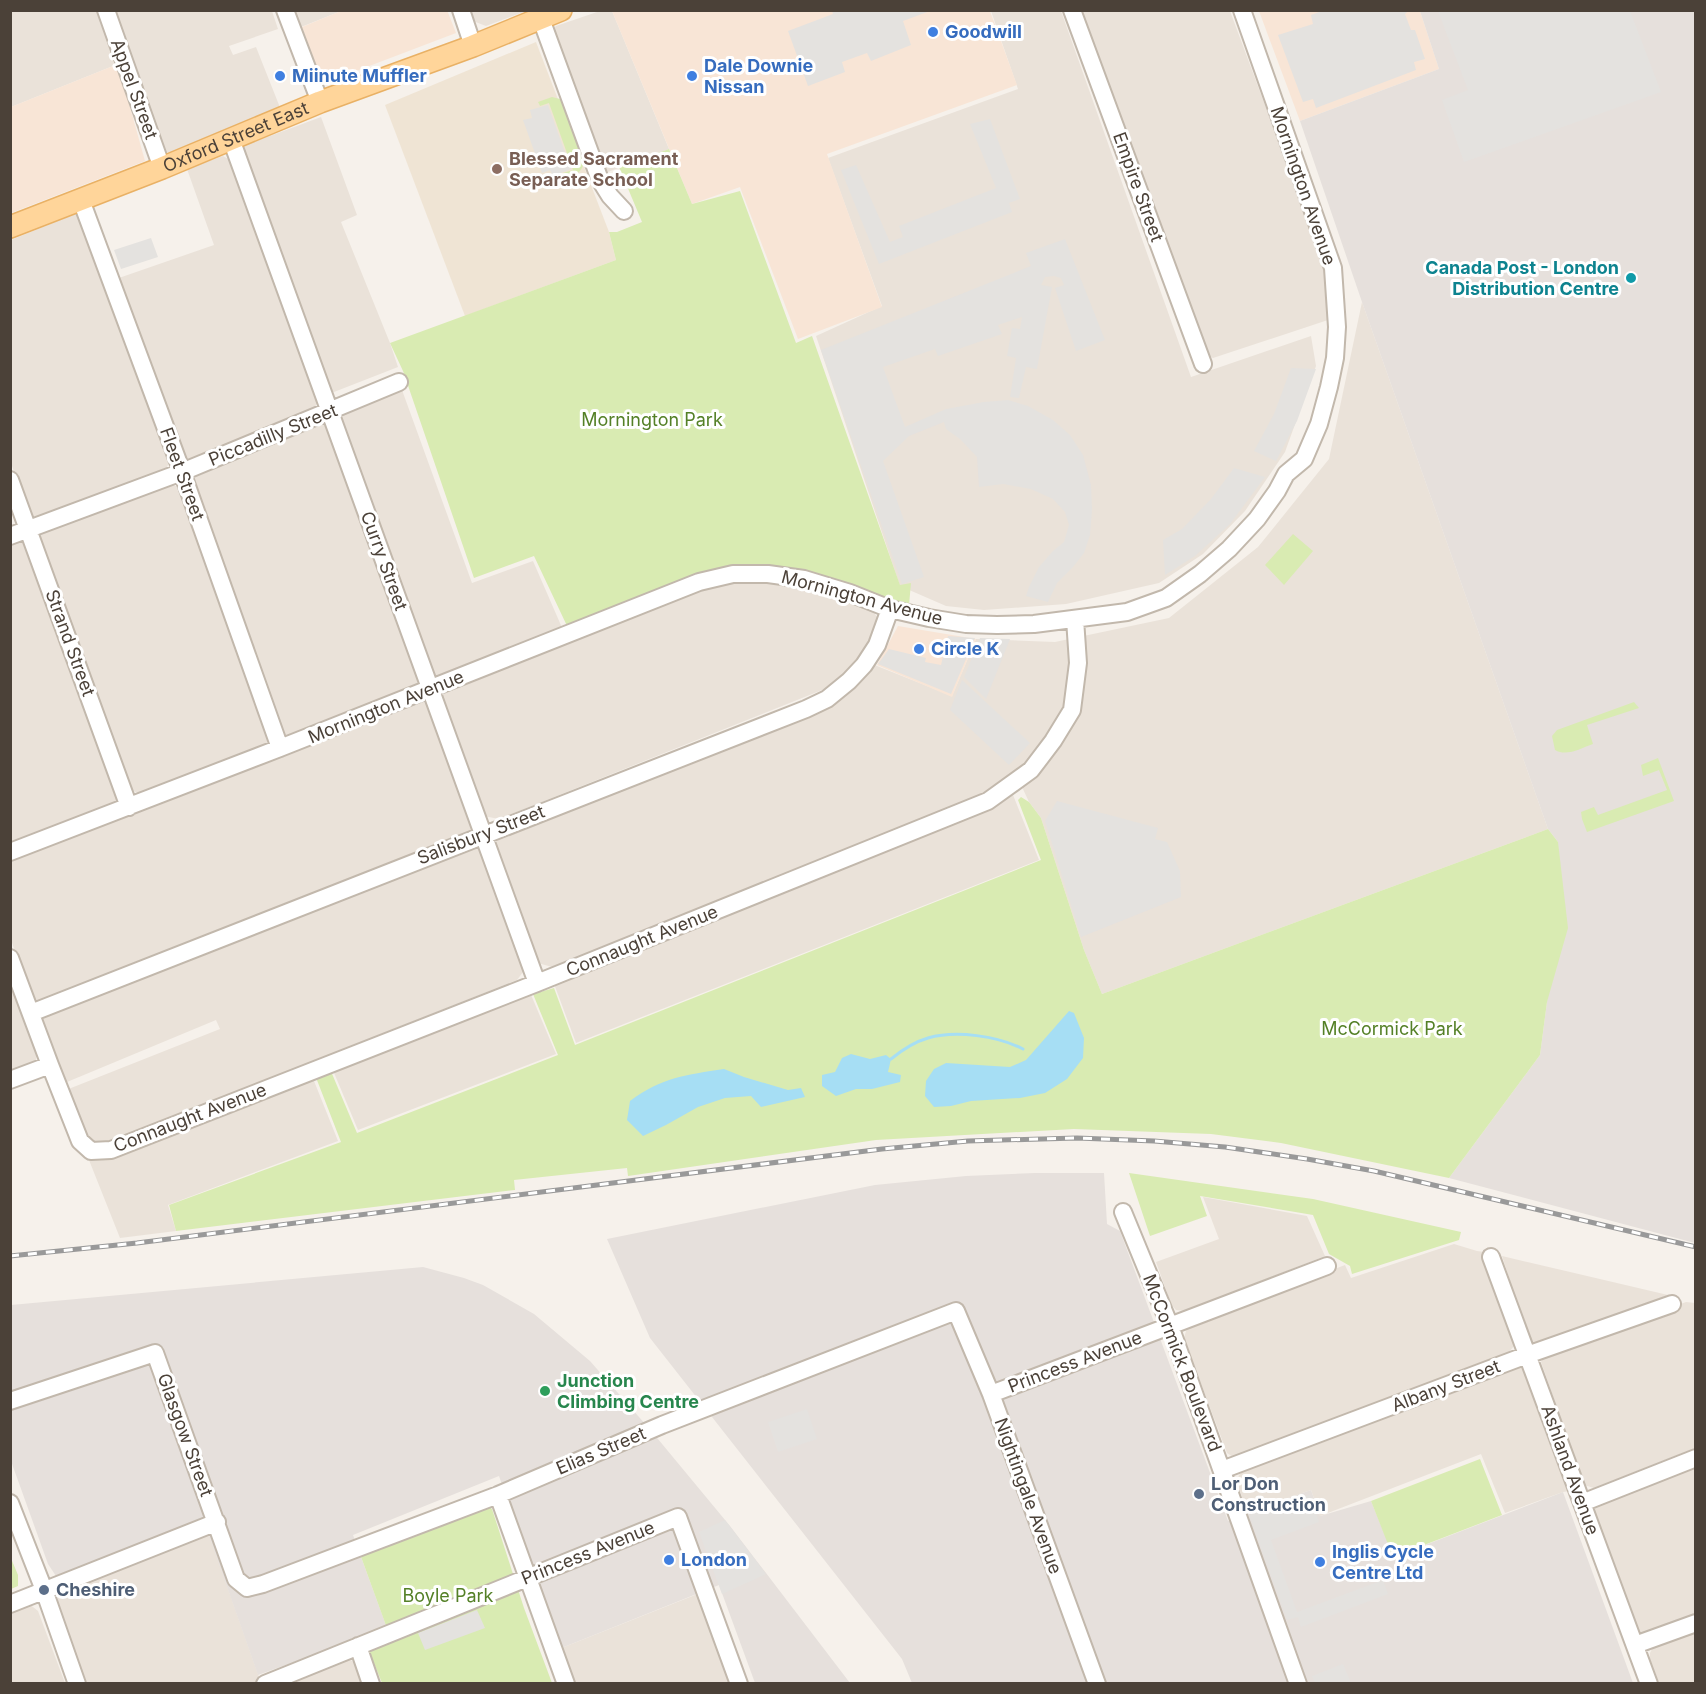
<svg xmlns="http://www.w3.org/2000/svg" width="1706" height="1694" viewBox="0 0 1706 1694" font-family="Inter,sans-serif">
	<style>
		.residential { fill: #eae2d9 }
		.commercial { fill: #f8e5d6 }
		.industrial { fill: #e6e0dc }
		.education { fill: #efe4d4 }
		.green { fill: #d9ebb2 }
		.parking { fill: #e4e2df }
		.water { fill: #a6def4 }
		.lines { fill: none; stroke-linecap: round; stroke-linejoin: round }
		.stream { stroke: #a6def4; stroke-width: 3 }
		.minor-casing { stroke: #c2b8ac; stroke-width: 20 }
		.major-casing { stroke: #e9b165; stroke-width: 24 }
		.minor { stroke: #fff; stroke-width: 16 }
		.major { stroke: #ffd59a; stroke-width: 21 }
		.rail-casing { stroke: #999; stroke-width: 5 }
		.rail { stroke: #fff; stroke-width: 3; stroke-dasharray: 9; stroke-linecap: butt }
		.shop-dot { fill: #3f7fe0; stroke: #fff; stroke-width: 2 }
		.education-dot { fill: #8d6e63; stroke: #fff; stroke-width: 2 }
		.culture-dot { fill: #0f9aa8; stroke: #fff; stroke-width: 2 }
		.leisure-dot { fill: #2e9e5b; stroke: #fff; stroke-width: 2 }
		.service-dot { fill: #5c6f8a; stroke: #fff; stroke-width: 2 }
		.labels { text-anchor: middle; stroke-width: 6; stroke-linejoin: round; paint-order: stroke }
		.shop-label { font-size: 18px; font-weight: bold; fill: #366cbe; stroke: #fff; text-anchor: start }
		.street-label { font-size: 18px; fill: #4b4138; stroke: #fff }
		.education-label { font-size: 18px; font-weight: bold; fill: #785e54; stroke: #fff; text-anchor: start }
		.culture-label { font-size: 18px; font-weight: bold; fill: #0d838f; stroke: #fff; text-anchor: end }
		.park-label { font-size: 18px; fill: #548027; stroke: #fff }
		.leisure-label { font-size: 18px; font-weight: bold; fill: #27864d; stroke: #fff; text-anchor: start }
		.service-label { font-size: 18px; font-weight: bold; fill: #4e5e75; stroke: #fff; text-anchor: start }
	</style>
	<rect width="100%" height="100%" fill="#f6f1eb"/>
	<path class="residential" d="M290,10L341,11L296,29Z
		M11,11H98L118,64L11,107Z
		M113,11H272L278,29L229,46L233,55L256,47L281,110L178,151L171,153L163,151Z
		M469,11H526L486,26L473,21Z
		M600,11H612L669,149L605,173L552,31L556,26Z
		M991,11H1061L1191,377L1311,336L1316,366L1285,452L1245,511L1203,554L1159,583L1066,604L984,610L946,606L900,586L816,336L882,306L828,158L1018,89Z
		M1081,11H1230L1314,237L1325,272L1331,319L1213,358L1207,355Z
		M321,117L357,215L341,222L390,343L398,367L334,392H329L243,149L246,145Z
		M223,156L230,160L319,401L311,412L193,460L186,459L116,279L214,245L187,169Z
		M75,214L80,218L168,458V465L165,470L35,518L28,512L11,463V240Z
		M1362,302L1548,829L1102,994L1084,950L1041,818L1029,802L1016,774L993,791L552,967L538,963L495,844L498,837L787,722L872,664L952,696L976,639L1055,642L1169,618L1258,547L1329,459Z
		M402,390L472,583L533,561L563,630L445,676H436L432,671L340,421L343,413Z
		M323,424L328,428L419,681L417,686L294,735L286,736L281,730L192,482L193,474L316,425Z
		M165,483L176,486L269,733L268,742L263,748L144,795L130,790L41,542V532Z
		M21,542L26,544L117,793L116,801L113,807L11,845L10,544Z
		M755,581L800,585L871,608L879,620L875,634L855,667L832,686L499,819L484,816L440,695L452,686L698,590L721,585Z
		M423,701L427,703L473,823L472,830L467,834L37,1002L32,999L11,940V858L413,703Z
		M1013,795L1039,860L576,1043L553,981L975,814L996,805Z
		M478,846L525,964L523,972L517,980L102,1145L89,1143L66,1090L220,1029L216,1020L67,1082L62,1081L42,1023L43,1017L48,1013Z
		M10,977L38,1050L35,1064L10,1074Z
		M529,990L556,1054L358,1130L332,1068Z
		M312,1076L338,1141L168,1205L176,1231L120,1238L87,1155Z
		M1203,1197L1307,1216L1325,1256L1184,1311L1176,1310L1171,1304L1156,1262L1219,1239Z
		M1454,1244L1477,1251L1484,1252L1515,1337L1514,1346L1509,1352L1243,1455L1233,1457L1227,1453L1184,1338L1186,1331L1191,1324L1345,1265L1351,1278Z
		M1502,1256L1668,1295L1546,1343L1535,1344L1529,1339Z
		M1686,1302L1695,1303V1448L1594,1488L1584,1485L1541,1362L1543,1358L1547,1355Z
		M1515,1364L1525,1366L1570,1491L1563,1492L1505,1513L1481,1454L1320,1516L1311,1490L1247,1512L1237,1482L1239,1475L1245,1470Z
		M1695,1463V1616L1649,1634L1641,1633L1636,1627L1593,1508L1596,1503Z
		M208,1532L260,1680L250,1684L87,1683L58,1608V1597L64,1588Z
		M700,1593L733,1683H572L559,1649Z
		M28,1603L38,1611L65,1683L11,1684V1610Z
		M1695,1630V1683H1659L1650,1659V1653L1653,1647Z
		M349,1659L355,1663L363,1684H279Z"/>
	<path class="commercial" d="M447,10L456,33L322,84L302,27L341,11Z
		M612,11H990L1017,85L827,154L882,307L798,339L740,187L692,204Z
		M1259,11H1420L1439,69L1300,121Z
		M118,64L145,161L11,213V107Z
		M898,626L976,639L952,697L877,665Z"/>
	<path class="industrial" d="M1420,11H1695V1243L1449,1178L1540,1055L1547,1002L1558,842L1548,829L1362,302L1300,121L1439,69Z
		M1035,1173H1104L1107,1224L1120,1231L1228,1521L1247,1512L1311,1490L1320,1516L1371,1501L1394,1557L1563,1492L1633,1683H912L902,1659L650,1338L607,1239L875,1185L966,1176Z
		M423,1267L464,1278L483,1285L534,1314L590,1361L653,1433L730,1526L850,1683H755L719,1585L559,1649L499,1476L353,1535L387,1628L258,1675L208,1533L64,1588L48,1564L11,1461V1305Z"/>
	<path class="education" d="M536,42L609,232L616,260L465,316L385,105Z"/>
	<path class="green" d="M552,97L560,99L565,104L585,158C582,173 579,173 565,178L563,173L573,170L549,103L540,106L538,102Z
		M669,149L692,204L740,191L796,343L812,336L900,585L911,583L909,605L802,572L776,567L568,628L534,556L474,578L403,371L390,343L616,260L609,232H617L642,222L619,167Z
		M1293,534L1313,551L1284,585L1265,565Z
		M1634,702L1639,708L1587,725L1593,744C1581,748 1567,757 1555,750L1552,736L1557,730Z
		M1658,758L1674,801L1587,832L1582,819L1581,812L1594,807L1598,815L1667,790L1659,770L1643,776L1641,765Z
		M1021,797L1029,802L1041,818L1084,950L1102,994L1548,829L1558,842L1568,928L1547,1002L1540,1055L1449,1178L1281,1143L1211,1134L1074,1129L876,1140L628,1176L627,1168L514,1180L515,1190L176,1231L169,1205L341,1142L315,1075L330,1069L357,1133L558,1055L533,994L554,988L575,1045L1041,860L1018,800Z
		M1129,1173L1313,1199L1461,1232L1459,1240L1352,1274L1350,1266L1329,1254L1313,1215L1200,1196L1207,1216L1150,1236Z
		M1480,1459L1502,1515L1393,1557L1371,1501Z
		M487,1505L492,1509L524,1608L552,1683H382L369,1651L392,1642L360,1554Z
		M10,1556L18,1575V1586L11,1589Z"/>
	<path class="parking" d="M832,11H930L903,21L911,45L871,61L867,53L842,62L845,72L808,86L788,31L833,14Z
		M1322,11H1408L1405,14L1411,30H1415L1425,59L1414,62L1416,70L1316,108L1313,99L1303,102L1278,35L1313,24L1311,15Z
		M1438,11H1630L1661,92L1464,162L1442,100L1468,90Z
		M548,105L571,169L553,176L550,170L542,173L523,120L532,118L530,110Z
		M990,119L1020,199L1009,203L1012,212L879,264L841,170L856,165L890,242L903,237L899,226L996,188L970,124Z
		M151,238L158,257L121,269L114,250Z
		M1065,239L1105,340L1076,351L1055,288L1064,285L1061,278L1054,276L1045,277L1041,285L1052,287L1037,369L1026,367L1019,398L1010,397L1016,358L1007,356L1012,328L1020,329L1022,317L998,325L1002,334L938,356L935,349L883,367L905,427L946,409L984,402L1008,400L1028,406L1053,420L1070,435L1083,455L1091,485L1092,510L1090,535L1084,553L1073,567L1057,583L1048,602L1026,596L1029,587L1039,567L1053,551L1064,542L1069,525L1065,512L1053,499L1031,489L1003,484L979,487L977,457L960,439L946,429L944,422L909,436L883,461L924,577L902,584L821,350L1031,266L1026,253Z
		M1291,368L1316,369L1297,421L1276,461L1254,451L1274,414Z
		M1234,468L1265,477L1230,524L1195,556L1165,575L1163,540L1182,529L1211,499Z
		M948,636L975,638L951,694L878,664L889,649L926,658L925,662L941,665Z
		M980,638L1010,639L986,699L964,677Z
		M962,680L1030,743L1009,765L950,710Z
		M1057,801L1158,828L1155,839L1167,842L1180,871L1181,897L1081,937L1045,821Z
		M807,1409L817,1439L778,1452L768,1422Z
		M1310,1495L1319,1522L1271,1540L1297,1612L1383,1580L1388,1594L1301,1627L1298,1617L1287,1620L1249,1515Z
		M725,1520L766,1574L722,1594L699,1532Z
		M477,1610L485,1628L425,1650L418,1633Z
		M1343,1664L1351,1683H1315L1312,1676Z"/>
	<path class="water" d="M1069,1011L1074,1013L1084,1038L1083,1058L1067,1079L1045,1093L1020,1098L971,1101L951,1106L934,1107L925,1096L926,1081L934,1069L946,1063L1010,1067L1026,1060Z
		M851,1054L870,1059L886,1055L891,1059L888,1072L901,1075L900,1082L872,1089H856L836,1096L822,1086V1075L835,1072L842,1058Z
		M724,1069L744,1077L788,1090L801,1088L805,1097L761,1107L751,1096L725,1098L698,1107L666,1125L643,1136L627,1120L630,1101C662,1077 686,1075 724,1069Z"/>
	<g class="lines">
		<path class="stream" d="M891,1059C902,1050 914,1042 928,1038C956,1030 998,1036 1023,1049"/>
		<g class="minor-casing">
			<path id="minor" d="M106,10L162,168
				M285,10L320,102
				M461,10L473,46
				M1072,10L1203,364
				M541,19L600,180L610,196L624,211
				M231,139L537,983
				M81,200L182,472L280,748
				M10,480L129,807
				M10,536L182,472L399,382
				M10,852L280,748L699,582L733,574H768L804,579L850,593L890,609L929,618L966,624L997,625L1034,624L1127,612L1166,598L1200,574L1229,549L1257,519L1277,491L1286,474L1304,459L1319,424L1329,387L1335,358L1337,327L1333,268L1242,10
				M10,958L50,1065L80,1141L91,1151L111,1150L537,983L988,801L1031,770L1053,741L1072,710L1078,663L1075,619
				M31,1013L806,709L827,699L849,681L864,665L877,645L890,609
				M10,1080L50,1065
				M1123,1212L1170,1326L1298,1684
				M1491,1257L1649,1684
				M991,1394L1327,1266
				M10,1401L155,1353L236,1579L247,1588L263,1584L498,1495L662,1425L956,1311L991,1394L1097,1684
				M1222,1470L1527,1355L1672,1304
				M498,1495L566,1684
				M10,1503L44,1590L77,1684
				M1582,1503L1696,1458
				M10,1604L217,1522
				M1635,1645L1696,1623
				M358,1646L371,1684
				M265,1684L678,1517L739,1684"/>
		</g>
		<g class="major-casing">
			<g id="major">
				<path id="s1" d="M10,227L162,168L320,102L473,46L561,10"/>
			</g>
		</g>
		<use href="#minor" class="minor"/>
		<use href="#major" class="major"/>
		<g class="rail-casing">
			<path id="rail" d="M10,1256L137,1243L882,1149L968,1141L1077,1138L1154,1141L1225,1147L1307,1159L1374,1171L1696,1247"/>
		</g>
		<use href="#rail" class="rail"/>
	</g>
	<g class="shop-dot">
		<circle cx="933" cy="32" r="6"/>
		<circle cx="280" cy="76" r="6"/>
		<circle cx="692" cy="76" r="6"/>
		<circle cx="919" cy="649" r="6"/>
		<circle cx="669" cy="1560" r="6"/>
		<circle cx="1320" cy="1562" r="6"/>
	</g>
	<circle class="education-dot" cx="497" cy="169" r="6"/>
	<circle class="culture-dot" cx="1631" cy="278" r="6"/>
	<circle class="leisure-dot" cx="545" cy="1391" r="6"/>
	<g class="service-dot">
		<circle cx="1199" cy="1494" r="6"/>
		<circle cx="44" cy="1590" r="6"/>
	</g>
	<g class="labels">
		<g class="shop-label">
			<text x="945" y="38">Goodwill</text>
			<text x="704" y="72">Dale Downie<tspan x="704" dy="21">Nissan</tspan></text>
			<text x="292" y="82">Miinute Muffler</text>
			<text x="931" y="655">Circle K</text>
			<text x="1332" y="1558">Inglis Cycle<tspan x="1332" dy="21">Centre Ltd</tspan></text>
			<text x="681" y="1566">London</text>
		</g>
		<g class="street-label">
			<text transform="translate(134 89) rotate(70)" y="6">Appel Street</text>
			<text dy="6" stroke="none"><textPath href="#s1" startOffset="243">Oxford Street East</textPath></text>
			<text transform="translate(1303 186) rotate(71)" y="6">Mornington Avenue</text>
			<text transform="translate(1138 187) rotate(70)" y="6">Empire Street</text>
			<text transform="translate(273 435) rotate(-22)" y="6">Piccadilly Street</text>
			<text transform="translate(182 474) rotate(70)" y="6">Fleet Street</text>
			<text transform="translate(384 561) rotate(70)" y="6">Curry Street</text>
			<text transform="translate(862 598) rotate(15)" y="6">Mornington Avenue</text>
			<text transform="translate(70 643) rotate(70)" y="6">Strand Street</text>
			<text transform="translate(386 707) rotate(-22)" y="6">Mornington Avenue</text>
			<text transform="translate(481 835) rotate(-21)" y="6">Salisbury Street</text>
			<text transform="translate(642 941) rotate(-22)" y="6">Connaught Avenue</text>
			<text transform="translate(190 1118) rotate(-21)" y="6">Connaught Avenue</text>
			<text transform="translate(1075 1362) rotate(-21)" y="6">Princess Avenue</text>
			<text transform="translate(1182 1363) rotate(69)" y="6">McCormick Boulevard</text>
			<text transform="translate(1446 1386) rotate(-21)" y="6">Albany Street</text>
			<text transform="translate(185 1435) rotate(70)" y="6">Glasgow Street</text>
			<text transform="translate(601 1451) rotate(-23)" y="6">Elias Street</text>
			<text transform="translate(1570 1470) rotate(70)" y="6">Ashland Avenue</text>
			<text transform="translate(1028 1496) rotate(70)" y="6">Nightingale Avenue</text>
			<text transform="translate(588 1553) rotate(-22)" y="6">Princess Avenue</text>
		</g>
		<g class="education-label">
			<text x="509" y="165">Blessed Sacrament<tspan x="509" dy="21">Separate School</tspan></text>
		</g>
		<g class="culture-label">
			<text x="1619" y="274">Canada Post - London<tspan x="1619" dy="21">Distribution Centre</tspan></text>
		</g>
		<g class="park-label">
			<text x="652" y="426">Mornington Park</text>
			<text x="1392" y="1035">McCormick Park</text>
			<text x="448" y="1602">Boyle Park</text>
		</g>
		<g class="leisure-label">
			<text x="557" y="1387">Junction<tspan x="557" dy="21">Climbing Centre</tspan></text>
		</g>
		<g class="service-label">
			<text x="1211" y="1490">Lor Don<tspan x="1211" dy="21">Construction</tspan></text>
			<text x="56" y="1596">Cheshire</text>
		</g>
	</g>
	<rect width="1706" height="1694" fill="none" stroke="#4b4138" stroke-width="24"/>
</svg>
